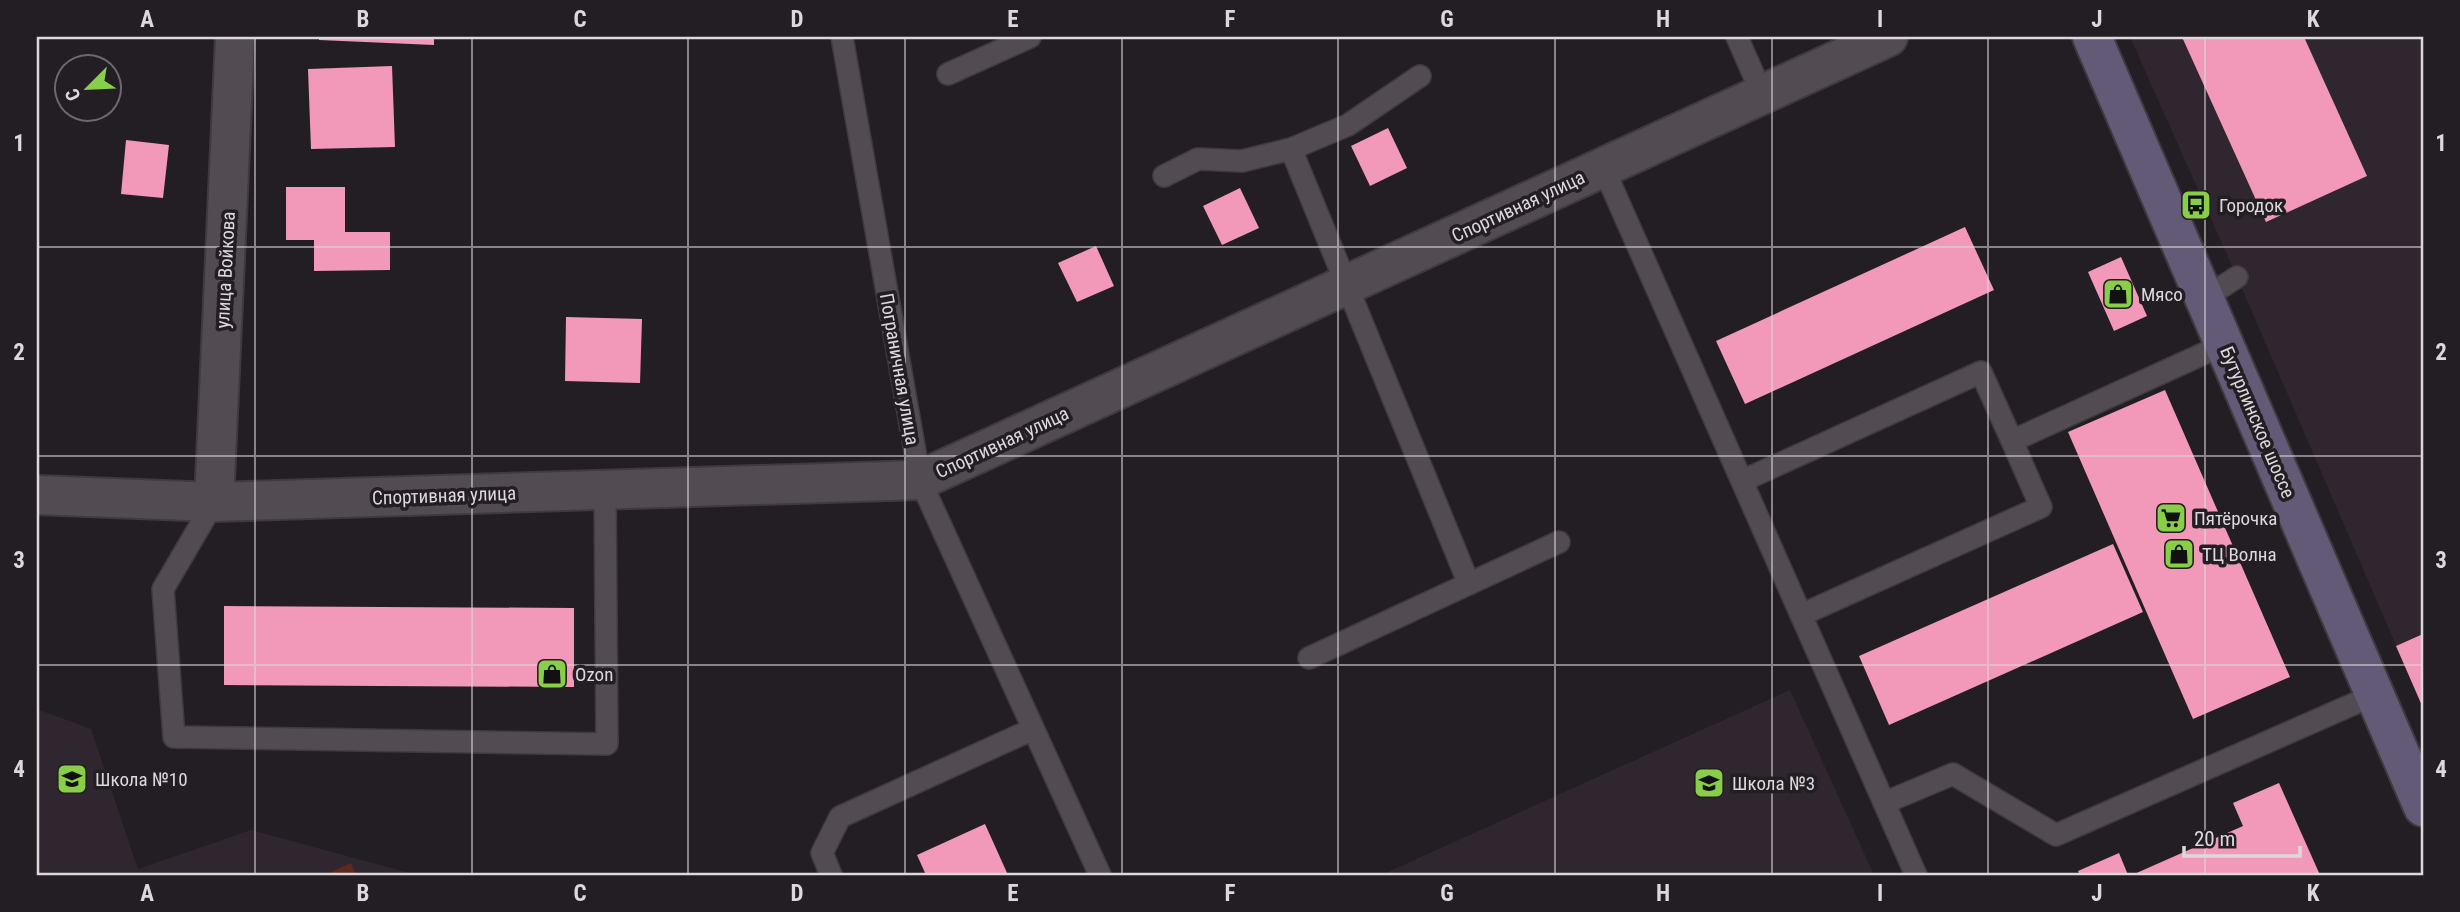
<svg xmlns="http://www.w3.org/2000/svg" width="2460" height="912" viewBox="0 0 2460 912" font-family="'Roboto Condensed',sans-serif">
	<style>
		.built { fill: #2f2630 }
		.green { fill: #5e281f }
		.building { fill: #f299b9 }
		.lines { fill: none; stroke-linecap: round; stroke-linejoin: round }
		.lane-casing { stroke: #3e3a3e; stroke-width: 24 }
		.street-casing { stroke: #3e3a3e; stroke-width: 42 }
		.secondary-casing { stroke: #3e3a3e; stroke-width: 42 }
		.lane { stroke: #524c52; stroke-width: 21 }
		.street { stroke: #524c52; stroke-width: 38 }
		.secondary { stroke: #625a76; stroke-width: 38 }
		.grid { fill: none; stroke: #dcd8dc; stroke-width: 2; stroke-opacity: 0.55 }
		.labels { text-anchor: middle; stroke-width: 7; stroke-linejoin: round; paint-order: stroke }
		.poi-label { font-size: 19px; fill: #dcd8dc; stroke: #231e23; text-anchor: start }
		.street-label { font-size: 19px; fill: #dcd8dc; stroke: #231e23 }
		.neatline { fill: none; stroke: #dcd8dc; stroke-width: 2.5 }
		.grid-label { font-size: 23px; text-anchor: middle; font-weight: bold; fill: #dcd8dc }
	</style>
	<rect width="100%" height="100%" fill="#231e23"/>
	<path class="built" d="M2130,37H2423V708L2237,277Z
		M1790,690L1874,875H1381Z
		M37,709L91,729L138,869L251,830L417,875H37Z"/>
	<path class="green" d="M351,863L356,875H325Z"/>
	<path class="building" d="M319,37H434V45L319,40Z
		M2182,37H2304L2367,176L2266,222Z
		M392,66L395,147L311,149L308,69Z
		M1388,128L1407,168L1370,186L1351,146Z
		M126,140L169,145L163,198L121,194Z
		M286,187H345V232H390V270L314,271V240H286Z
		M1240,188L1259,228L1222,245L1203,206Z
		M1965,227L1994,290L1745,404L1716,341Z
		M1096,246L1114,286L1077,302L1058,263Z
		M2121,257L2147,316L2114,331L2088,272Z
		M566,317L642,319L640,383L565,381Z
		M2165,390L2290,677L2193,719L2068,432Z
		M2113,544L2143,612L1889,725L1859,656Z
		M224,606L574,608V687L224,685Z
		M2423,634V708L2396,646Z
		M2279,783L2320,875H2132L2243,826L2233,803Z
		M985,824L1008,875H926L917,855Z
		M2119,853L2128,875H2080L2078,871Z"/>
	<g class="lines">
		<g class="lane-casing">
			<path id="lane" d="M842,37L920,480L1100,875
				M1737,37L1762,94
				M948,74L1030,37
				M1291,149L1469,584
				M1603,167L1916,875
				M1164,176L1198,159L1242,161L1291,149L1348,125L1420,76
				M2205,298L2237,277
				M1742,481L1981,372L2012,441L2225,344
				M214,502L163,589L174,737L607,744L605,490
				M1801,615L2041,507L2012,441
				M1309,658L1559,542
				M1884,803L1953,774L2056,835L2374,695
				M831,875L822,853L840,817L1033,729"/>
		</g>
		<g class="street-casing">
			<path id="street" d="M37,495L214,502L920,480L1888,37
				M214,502L235,37"/>
		</g>
		<g class="secondary-casing">
			<path id="secondary" d="M2092,37L2423,807"/>
		</g>
		<use href="#lane" class="lane"/>
		<use href="#street" class="street"/>
		<use href="#secondary" class="secondary"/>
	</g>
	<path class="grid" d="M255,37V875M472,37V875M688,37V875M905,37V875M1122,37V875M1338,37V875M1555,37V875M1772,37V875M1988,37V875M2205,37V875M37,247H2423M37,456H2423M37,665H2423"/>
	<defs>
		<g id="bus-square" transform="scale(1.575)"><rect x="-9" y="-9" width="18" height="18" rx="4" fill="#89ce48" stroke="#231e23"/><path d="M-5-6H5V4H4V6H2V4H-2V6H-4V4H-5ZM-3.5-4V0h7V-4ZM-3.5 1.2v1.5H-2V1.2ZM2 1.2v1.5H3.5V1.2Z" fill="#111"/></g>
		<g id="shop-square" transform="scale(1.575)"><rect x="-9" y="-9" width="18" height="18" rx="4" fill="#89ce48" stroke="#231e23"/><path d="M-5-2.5h2.3a2.7 3.5 0 0 1 5.4 0H5L5.5 6h-11ZM-1.5-2.5h3a1.5 2.3 0 0 0-3 0Z" fill="#111"/></g>
		<g id="supermarket-square" transform="scale(1.575)"><rect x="-9" y="-9" width="18" height="18" rx="4" fill="#89ce48" stroke="#231e23"/><path d="M-6-5.5h2.5l.6 2H6L4.5 2H-2.5L-4.4-4H-6ZM-1.5 3.2a1.3 1.3 0 1 0 .1 0ZM3 3.2a1.3 1.3 0 1 0 .1 0Z" fill="#111"/></g>
		<g id="school-square" transform="scale(1.575)"><rect x="-9" y="-9" width="18" height="18" rx="4" fill="#89ce48" stroke="#231e23"/><path d="M0-5L7-2L0 1L-7-2ZM-4 1L0 2.5L4 1V4Q0 6-4 4Z" fill="#111"/></g>
	</defs>
	<g fill-rule="evenodd">
		<use href="#bus-square" x="2196" y="205"/>
		<use href="#shop-square" x="2118" y="294"/>
		<use href="#supermarket-square" x="2171" y="518"/>
		<use href="#shop-square" x="2179" y="554"/>
		<use href="#shop-square" x="552" y="674"/>
		<use href="#school-square" x="72" y="779"/>
		<use href="#school-square" x="1709" y="783"/>
	</g>
	<g class="labels">
		<g class="poi-label">
			<text x="2219" y="212">Городок</text>
			<text x="2141" y="301">Мясо</text>
			<text x="2194" y="525">Пятёрочка</text>
			<text x="2202" y="561">ТЦ Волна</text>
			<text x="575" y="681">Ozon</text>
			<text x="95" y="786">Школа №10</text>
			<text x="1732" y="790">Школа №3</text>
		</g>
		<g class="street-label">
			<text transform="translate(1518 206) rotate(-25)" y="7">Спортивная улица</text>
			<text transform="translate(225 270) rotate(-87)" y="7">улица Войкова</text>
			<text transform="translate(900 369) rotate(80)" y="7">Пограничная улица</text>
			<text transform="translate(2258 422) rotate(67)" y="7">Бутурлинское шоссе</text>
			<text transform="translate(1002 442) rotate(-25)" y="7">Спортивная улица</text>
			<text transform="translate(444 495) rotate(-2)" y="7">Спортивная улица</text>
		</g>
	</g>
	<rect width="2460" height="912" fill="none" stroke="#231e23" stroke-width="77"/>
	<g transform="translate(88 88) rotate(246)"><circle r="33" fill="#231e23" stroke="#6d686d" stroke-width="2"/>
	<path d="M0-5L12 26L0 18L-12 26Z" fill="#89ce48"/>
	<text y="-10" font-size="19" font-weight="bold" text-anchor="middle" fill="#dcd8dc">С</text>
	</g>
	<path d="M2184 846v10h116v-10" fill="none" stroke="#dcd8dc" stroke-width="3.5"/>
	<text x="2194" y="846" font-size="21" fill="#dcd8dc" stroke="#231e23" stroke-width="5" paint-order="stroke">20 m</text>
	<rect x="38" y="38" width="2384" height="836" class="neatline"/>
	<g class="grid-label">
		<text x="147" y="27">A</text>
		<text x="363" y="27">B</text>
		<text x="580" y="27">C</text>
		<text x="797" y="27">D</text>
		<text x="1013" y="27">E</text>
		<text x="1230" y="27">F</text>
		<text x="1447" y="27">G</text>
		<text x="1663" y="27">H</text>
		<text x="1880" y="27">I</text>
		<text x="2097" y="27">J</text>
		<text x="2313" y="27">K</text>
		<text x="19" y="151">1</text>
		<text x="2441" y="151">1</text>
		<text x="19" y="360">2</text>
		<text x="2441" y="360">2</text>
		<text x="19" y="568">3</text>
		<text x="2441" y="568">3</text>
		<text x="19" y="777">4</text>
		<text x="2441" y="777">4</text>
		<text x="147" y="901">A</text>
		<text x="363" y="901">B</text>
		<text x="580" y="901">C</text>
		<text x="797" y="901">D</text>
		<text x="1013" y="901">E</text>
		<text x="1230" y="901">F</text>
		<text x="1447" y="901">G</text>
		<text x="1663" y="901">H</text>
		<text x="1880" y="901">I</text>
		<text x="2097" y="901">J</text>
		<text x="2313" y="901">K</text>
	</g>
</svg>
